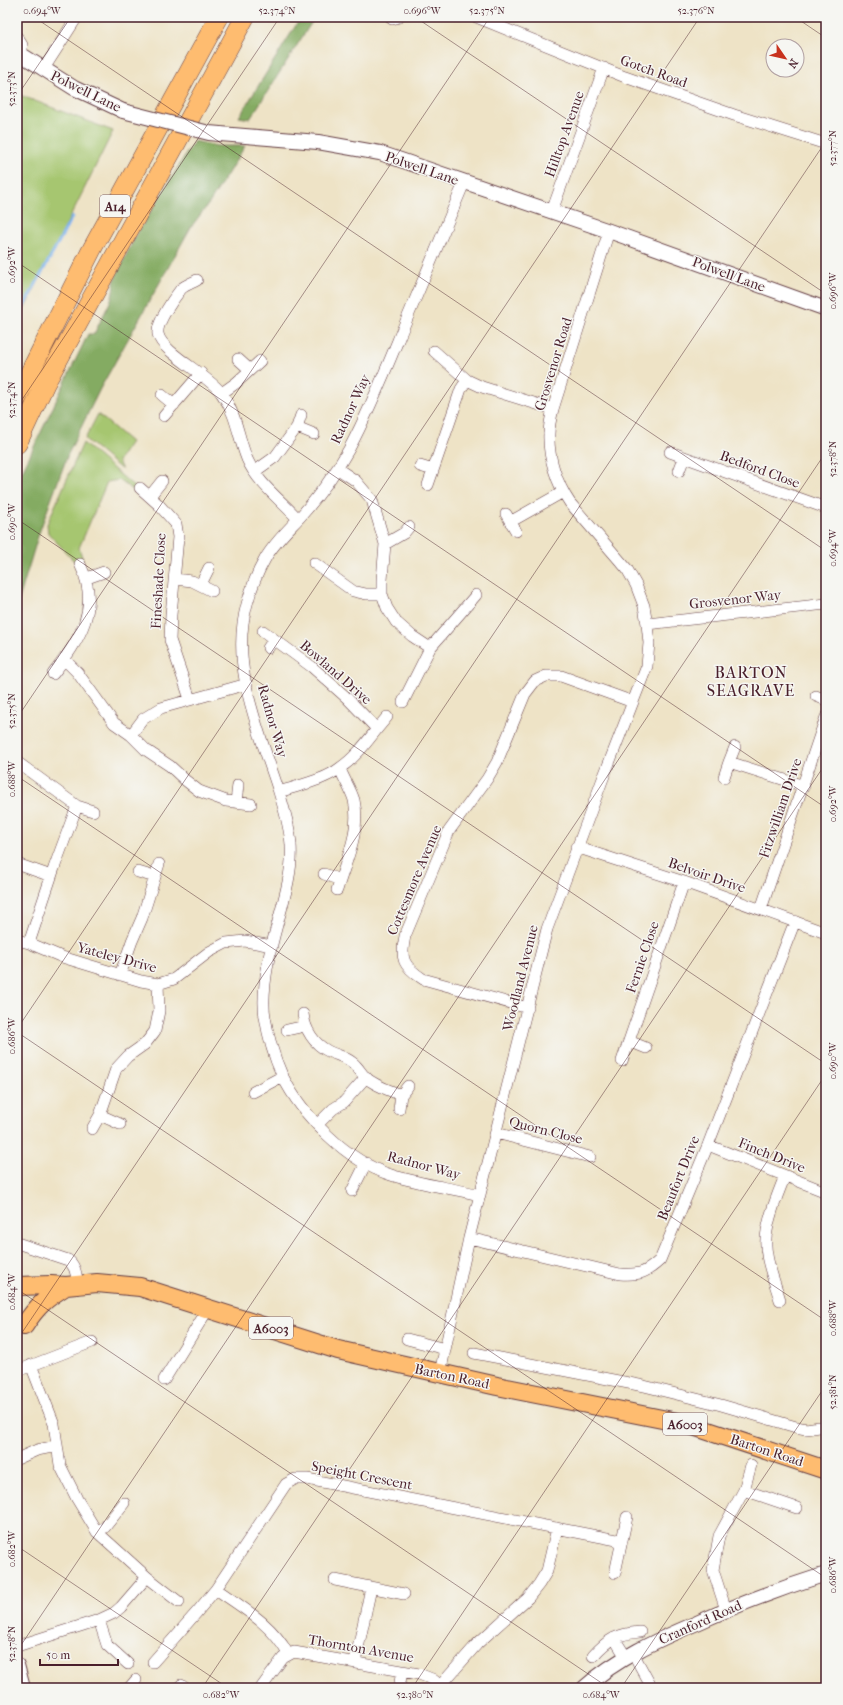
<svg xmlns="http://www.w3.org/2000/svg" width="843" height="1705" viewBox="0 0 843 1705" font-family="'IM FELL French Canon',serif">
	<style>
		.green { fill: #a6c66f; stroke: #78724d }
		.forest { fill: #84ab62; stroke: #676546 }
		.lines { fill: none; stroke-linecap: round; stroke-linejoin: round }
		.stream { stroke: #83b7f1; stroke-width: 3 }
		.minor-casing { stroke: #633c42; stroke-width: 12 }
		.tertiary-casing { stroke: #633c42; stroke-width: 16 }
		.primary-casing { stroke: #633c42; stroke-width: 20 }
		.trunk-casing { stroke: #633c42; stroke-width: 20 }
		.minor { stroke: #fff; stroke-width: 11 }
		.tertiary { stroke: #fff; stroke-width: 14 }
		.primary { stroke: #febc70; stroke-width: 18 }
		.trunk { stroke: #febc70; stroke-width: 19 }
		.tertiary-bridge-casing { stroke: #633c42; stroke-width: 16; stroke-linecap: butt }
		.tertiary-bridge { stroke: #fff; stroke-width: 14 }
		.ticks { fill: none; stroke: #4a1f2b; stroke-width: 1; stroke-opacity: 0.45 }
		.labels { text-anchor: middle; stroke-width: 3; stroke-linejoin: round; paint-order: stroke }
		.shield { fill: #f6f6f2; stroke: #7e6067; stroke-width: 1 }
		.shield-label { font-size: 13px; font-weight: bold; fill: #4a1f2b }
		.street-label { font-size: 14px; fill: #4a1f2b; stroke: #f6f6f2 }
		.quarter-label { font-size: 16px; letter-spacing: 1px; fill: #4a1f2b; stroke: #f6f6f2 }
		.neatline { fill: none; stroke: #4a1f2b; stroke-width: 1.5 }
		.ticks-label { font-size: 10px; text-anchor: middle; fill: #4a1f2b }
	</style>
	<rect width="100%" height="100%" fill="#f6f6f2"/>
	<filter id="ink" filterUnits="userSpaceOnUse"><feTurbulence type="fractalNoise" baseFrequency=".025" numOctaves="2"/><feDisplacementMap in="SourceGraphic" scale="8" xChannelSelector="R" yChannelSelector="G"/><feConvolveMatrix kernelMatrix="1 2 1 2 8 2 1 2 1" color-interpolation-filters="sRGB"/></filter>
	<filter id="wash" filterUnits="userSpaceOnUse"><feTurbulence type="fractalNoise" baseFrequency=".012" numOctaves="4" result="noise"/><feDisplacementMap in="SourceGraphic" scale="16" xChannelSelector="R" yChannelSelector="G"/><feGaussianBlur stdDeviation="0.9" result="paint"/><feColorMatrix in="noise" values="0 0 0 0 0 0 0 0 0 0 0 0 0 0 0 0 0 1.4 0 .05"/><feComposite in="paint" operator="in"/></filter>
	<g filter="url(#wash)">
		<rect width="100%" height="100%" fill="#eee3c6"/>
		<path class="green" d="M17,94L113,131L17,324Z
			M98,414L131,442L118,461L122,470L85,439Z
			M83,443L136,488L134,491L119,480L107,482L79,548L83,560L76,563L48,533L47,524Z"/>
		<path class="forest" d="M301,17H315L250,119L239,117Z
			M194,141L217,146H245L210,202L191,227L100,389L68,454L39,533L17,606V482L88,334H94L112,298L115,278L135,237Z"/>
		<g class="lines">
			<path class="stream" d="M17,319L72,217"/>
		</g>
	</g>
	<g filter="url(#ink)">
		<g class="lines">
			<g class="minor-casing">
				<path id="minor" d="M476,17L625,77L734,115L826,144
					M392,19L399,17
					M17,37L22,45L19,54
					M43,70L77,17
					M464,183C443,233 422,283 401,333C385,372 369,412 349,449C335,474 319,496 300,517C287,531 274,543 265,559C257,573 251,589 247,604C229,667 260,732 279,792C284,809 290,827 291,845C294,881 274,926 268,963C265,980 262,1000 265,1017C268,1036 274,1057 282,1075C302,1116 347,1161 391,1175C420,1184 451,1188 480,1195
					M552,211L604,68
					M197,280C192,283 185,285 181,289C174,298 156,323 158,334C162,353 209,375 222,394C237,415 238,437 247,459C258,484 281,500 298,519
					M434,351L467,380L482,387L553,409
					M238,359L250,370
					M222,393L236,383L260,361
					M162,395L174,405
					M164,416L201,373
					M297,427L314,434
					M670,452L826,508
					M420,466L433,470
					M338,469L356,481L372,500L385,544L382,580V594L387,608L396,622L412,636L430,648L403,702
					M679,471L684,458
					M254,472L275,457L297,427L301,415
					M428,485L461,389L467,380
					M140,488L159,505L176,524L178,537L171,615L170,640L190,699
					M150,496L162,481
					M506,514L516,531
					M510,522L563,492
					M385,544L404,533L409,527
					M314,563L353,591L366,594H382
					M87,578L104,572
					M175,579L192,581L212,591
					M201,584L209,568
					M647,624L826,604
					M263,631L312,667L347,698L377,729C366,743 355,758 340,768C323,781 299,785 279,792
					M268,648L274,639
					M430,648L476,595
					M64,659L77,672L114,723L131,735L146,750L170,766L185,780L199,791L226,801L251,804
					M53,674C80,639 101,608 80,564
					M816,696L826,700
					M377,729L387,717
					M131,735L143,719L161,708L247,684
					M735,747L729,762L804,786
					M17,762L77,806L54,868L29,943
					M724,777L729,762
					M236,802L238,785
					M77,806L93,811
					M576,847L684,882L826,933
					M17,864L51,876
					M138,872L155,877
					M324,874L340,880
					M337,890C346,860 361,832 354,800C351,790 344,779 340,769
					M761,909L826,717
					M17,940L29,943L62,957L141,981L158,984L174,979L209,952L226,943L245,941L272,946
					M120,975L132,941L142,918L159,864
					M528,1008L423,979C403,966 400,959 405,936L449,831L487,779L497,762L525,694L535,681L546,676H561L633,702
					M303,1014C305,1030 314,1044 328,1051C336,1055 346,1057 353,1063C358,1067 361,1073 365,1077C375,1086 389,1090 401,1095
					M287,1030L305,1026
					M629,1041L646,1048
					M622,1061L684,882
					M253,1092L283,1076
					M399,1109L401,1095L408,1086
					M100,1115L120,1124
					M318,1124L333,1109L344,1102L366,1077
					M92,1129L100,1115L116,1069L128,1056L145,1044L155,1031L159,1011L158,984
					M496,1133L590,1157
					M708,1145L826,1192
					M352,1191L366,1163
					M469,1238L620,1274C640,1275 646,1273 660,1260L708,1145L795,921
					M17,1243L68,1260C76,1266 76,1275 78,1285
					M780,1300C774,1279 762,1253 767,1231C770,1212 778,1193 785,1176
					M407,1339L445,1349
					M474,1353L644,1386L721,1405L796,1427L806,1429L826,1426
					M17,1371L92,1342
					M440,1373L469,1238L547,929L602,781L647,666L649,643L647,624L644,606L636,585L627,569L570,503C557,484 548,458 549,434C549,426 551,417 553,409L609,231
					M164,1380L208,1309
					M17,1459L37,1450L57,1446
					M744,1490L797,1508
					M97,1532L105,1527L124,1503
					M615,1573L627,1517
					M147,1577L179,1602
					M335,1580L404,1594
					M216,1589C243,1608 272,1624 288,1654
					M726,1610L713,1570L719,1536L744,1490L751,1465
					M99,1620L107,1645L128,1664
					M614,1638L626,1657
					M17,1646L99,1620L114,1613L121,1607L147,1577L97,1532L77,1499L60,1465L54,1424L31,1365
					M633,1653L652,1688
					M593,1656C608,1639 617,1634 640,1632
					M153,1662L197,1612L216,1589L286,1484L295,1479H307L622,1541
					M355,1662L371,1588
					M181,1685L185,1688
					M441,1685L477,1644L528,1598L539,1584L547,1571L557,1528
					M129,1688L136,1680
					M261,1688L283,1658L294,1652L419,1674L432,1679L444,1688
					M399,1688L402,1671"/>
			</g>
			<g class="tertiary-casing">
				<path id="tertiary" d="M17,52L74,88L123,111
					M220,134L318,142L380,153L609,231L826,309
					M17,1665L23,1688
					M584,1688C617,1658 657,1640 697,1623C739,1604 782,1588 826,1574"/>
			</g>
			<g class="primary-casing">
				<path id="primary" d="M17,1286L51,1285L66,1286L97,1283L140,1287L338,1350L497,1386L687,1424L826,1470
					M24,1326C37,1306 46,1298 66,1286"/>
			</g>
			<g class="trunk-casing">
				<path id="trunk" d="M17,398L92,249L219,17
					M17,444L45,384L245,17"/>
			</g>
			<use href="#minor" class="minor"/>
			<use href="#tertiary" class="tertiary"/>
			<use href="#primary" class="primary"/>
			<use href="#trunk" class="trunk"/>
			<g class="tertiary-bridge-casing">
				<path id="tertiary-bridge" d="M123,111L209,133L220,134"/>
			</g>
			<use href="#tertiary-bridge" class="tertiary-bridge"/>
		</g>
	</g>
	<path class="ticks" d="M34,17L826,551M415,17L826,294M795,17L826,38M17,96L71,17M17,262L826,808M17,407L280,17M17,519L826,1064M17,718L490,17M17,776L826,1321M17,1029L700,17M17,1032L826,1578M17,1289L609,1688M17,1340L826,141M17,1546L228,1688M17,1651L826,452M202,1688L826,763M412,1688L826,1074M621,1688L826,1385"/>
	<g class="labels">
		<g class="shield">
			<rect x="100" y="195" width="30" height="22" rx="3"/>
			<rect x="249" y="1317" width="44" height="22" rx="3"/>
			<rect x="663" y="1413" width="44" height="22" rx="3"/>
		</g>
		<g class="shield-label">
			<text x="115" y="211">A14</text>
			<text x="271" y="1333">A6003</text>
			<text x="685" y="1429">A6003</text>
		</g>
		<g class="street-label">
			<text transform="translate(654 71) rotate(20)" y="5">Gotch Road</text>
			<text transform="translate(86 91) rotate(26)" y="5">Polwell Lane</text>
			<text transform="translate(564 134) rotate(-70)" y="5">Hilltop Avenue</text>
			<text transform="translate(422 168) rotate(19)" y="5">Polwell Lane</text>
			<text transform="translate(729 274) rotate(20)" y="5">Polwell Lane</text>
			<text transform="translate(553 364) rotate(-73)" y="5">Grosvenor Road</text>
			<text transform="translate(350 409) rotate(-65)" y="5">Radnor Way</text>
			<text transform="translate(760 469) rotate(20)" y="5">Bedford Close</text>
			<text transform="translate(158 581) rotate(-87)" y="5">Fineshade Close</text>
			<text transform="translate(735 599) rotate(-6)" y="5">Grosvenor Way</text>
			<text transform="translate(336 672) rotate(41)" y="5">Bowland Drive</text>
			<text transform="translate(273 721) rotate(74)" y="5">Radnor Way</text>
			<text transform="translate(780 808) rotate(-71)" y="5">Fitzwilliam Drive</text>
			<text transform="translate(707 875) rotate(19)" y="5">Belvoir Drive</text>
			<text transform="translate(414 880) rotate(-67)" y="5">Cottesmore Avenue</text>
			<text transform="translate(117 957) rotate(15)" y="5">Yateley Drive</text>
			<text transform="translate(642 957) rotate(-71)" y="5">Fernie Close</text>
			<text transform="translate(520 978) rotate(-76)" y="5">Woodland Avenue</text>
			<text transform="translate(546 1130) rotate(14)" y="5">Quorn Close</text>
			<text transform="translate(772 1155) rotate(22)" y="5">Finch Drive</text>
			<text transform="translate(424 1165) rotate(15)" y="5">Radnor Way</text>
			<text transform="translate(678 1178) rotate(-68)" y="5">Beaufort Drive</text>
			<text transform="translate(452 1376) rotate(12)" y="5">Barton Road</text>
			<text transform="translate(767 1450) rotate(18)" y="5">Barton Road</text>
			<text transform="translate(362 1475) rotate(11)" y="5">Speight Crescent</text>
			<text transform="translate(700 1622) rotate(-24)" y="5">Cranford Road</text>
			<text transform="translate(361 1648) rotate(10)" y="5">Thornton Avenue</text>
		</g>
		<g class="quarter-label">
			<text x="751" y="678">BARTON<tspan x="751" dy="18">SEAGRAVE</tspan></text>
		</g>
	</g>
	<rect width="843" height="1705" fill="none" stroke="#f6f6f2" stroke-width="44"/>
	<g transform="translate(785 58) rotate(124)"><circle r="19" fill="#f6f6f2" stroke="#b1a0a2"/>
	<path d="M0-3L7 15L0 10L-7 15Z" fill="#c8321e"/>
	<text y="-6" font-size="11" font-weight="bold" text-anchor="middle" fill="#4a1f2b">N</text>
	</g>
	<path d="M40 1659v6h78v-6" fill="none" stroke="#4a1f2b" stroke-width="2"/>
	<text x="46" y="1659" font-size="12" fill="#4a1f2b" stroke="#f6f6f2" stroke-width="3" paint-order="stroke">50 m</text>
	<rect x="22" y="22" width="799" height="1661" class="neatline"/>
	<g class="ticks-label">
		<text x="42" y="14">0.694°W</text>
		<text x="277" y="14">52.374°N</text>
		<text x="422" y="14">0.696°W</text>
		<text x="487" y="14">52.375°N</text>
		<text x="696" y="14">52.376°N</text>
		<text transform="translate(11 89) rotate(-90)" y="4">52.373°N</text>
		<text transform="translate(832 148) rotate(-90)" y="4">52.377°N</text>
		<text transform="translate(11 265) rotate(-90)" y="4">0.692°W</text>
		<text transform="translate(832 291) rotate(-90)" y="4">0.696°W</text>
		<text transform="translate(11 400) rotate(-90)" y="4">52.374°N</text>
		<text transform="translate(832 459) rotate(-90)" y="4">52.378°N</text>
		<text transform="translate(11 522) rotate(-90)" y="4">0.690°W</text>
		<text transform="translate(832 548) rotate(-90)" y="4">0.694°W</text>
		<text transform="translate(11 711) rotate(-90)" y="4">52.375°N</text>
		<text transform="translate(11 779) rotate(-90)" y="4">0.688°W</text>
		<text transform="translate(832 804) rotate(-90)" y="4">0.692°W</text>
		<text transform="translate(11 1036) rotate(-90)" y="4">0.686°W</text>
		<text transform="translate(832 1061) rotate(-90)" y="4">0.690°W</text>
		<text transform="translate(11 1292) rotate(-90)" y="4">0.684°W</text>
		<text transform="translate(832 1318) rotate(-90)" y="4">0.688°W</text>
		<text transform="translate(832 1392) rotate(-90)" y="4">52.381°N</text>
		<text transform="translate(11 1549) rotate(-90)" y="4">0.682°W</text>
		<text transform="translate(832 1575) rotate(-90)" y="4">0.686°W</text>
		<text transform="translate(11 1644) rotate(-90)" y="4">52.378°N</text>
		<text x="221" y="1698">0.682°W</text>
		<text x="415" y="1698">52.380°N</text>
		<text x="601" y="1698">0.684°W</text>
	</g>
</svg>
